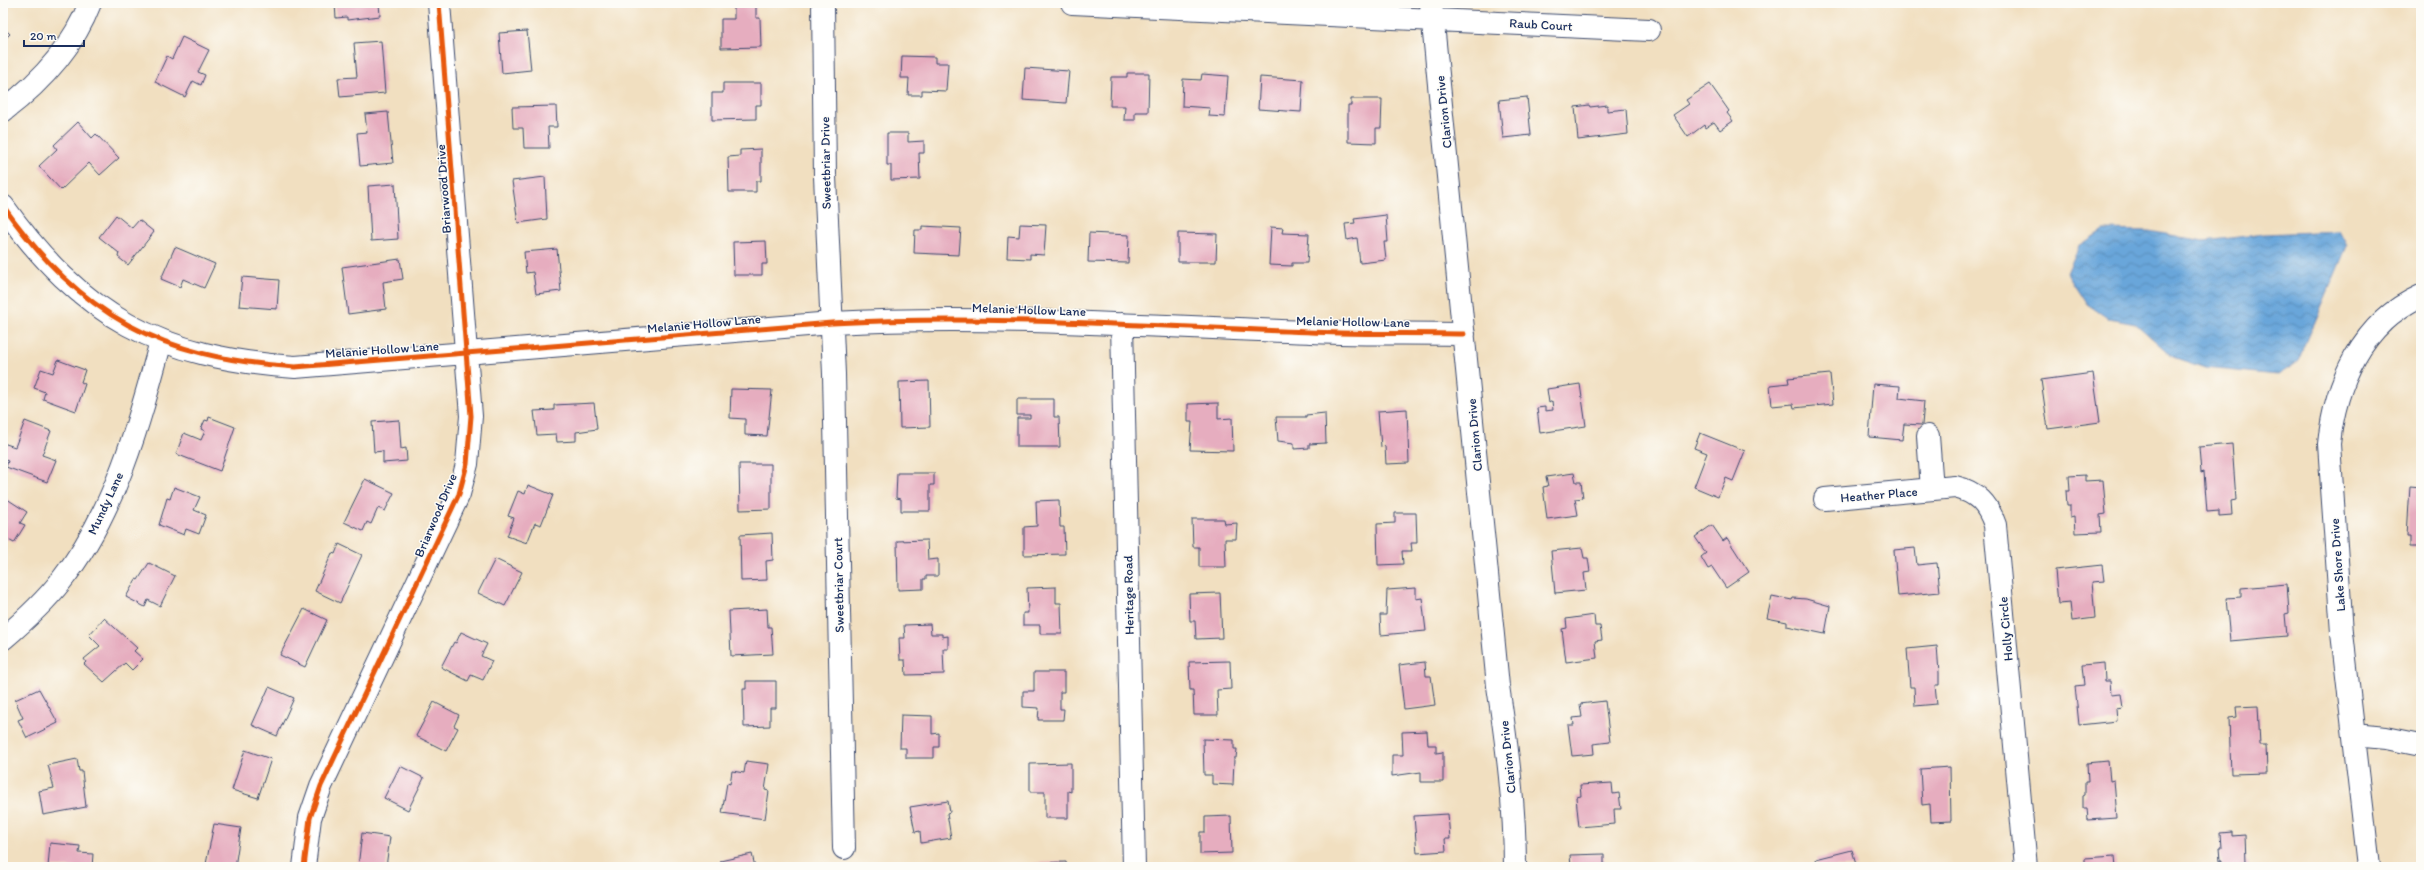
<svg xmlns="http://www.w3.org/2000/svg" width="2424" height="870" viewBox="0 0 2424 870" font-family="Itim,sans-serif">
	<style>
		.water { fill: url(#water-waves); stroke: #426a9c }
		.building { fill: #e6adbf }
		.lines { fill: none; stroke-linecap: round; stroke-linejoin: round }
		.minor-casing { stroke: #3b496d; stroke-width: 24 }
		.minor { stroke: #fff; stroke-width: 22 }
		.cycleway-casing { stroke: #fdfcf7; stroke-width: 8 }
		.cycleway { stroke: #e8590c; stroke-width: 5 }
		.labels { text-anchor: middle; stroke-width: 3; stroke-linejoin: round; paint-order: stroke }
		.street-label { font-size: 13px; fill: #1b2f5e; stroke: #fdfcf7 }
	</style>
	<defs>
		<pattern id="water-waves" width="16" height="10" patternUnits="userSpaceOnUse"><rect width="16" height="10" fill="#69a6da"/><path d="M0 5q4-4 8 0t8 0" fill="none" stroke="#5688b4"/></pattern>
	</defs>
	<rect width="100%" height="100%" fill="#fdfcf7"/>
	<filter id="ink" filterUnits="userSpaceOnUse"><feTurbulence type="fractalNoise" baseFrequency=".025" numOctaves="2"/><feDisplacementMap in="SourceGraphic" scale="8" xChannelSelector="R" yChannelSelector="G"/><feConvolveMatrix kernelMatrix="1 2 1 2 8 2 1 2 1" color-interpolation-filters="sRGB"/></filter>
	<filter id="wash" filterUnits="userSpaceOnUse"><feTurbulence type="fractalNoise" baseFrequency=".012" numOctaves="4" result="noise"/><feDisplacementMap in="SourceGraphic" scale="16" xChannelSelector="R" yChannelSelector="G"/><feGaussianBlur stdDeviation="0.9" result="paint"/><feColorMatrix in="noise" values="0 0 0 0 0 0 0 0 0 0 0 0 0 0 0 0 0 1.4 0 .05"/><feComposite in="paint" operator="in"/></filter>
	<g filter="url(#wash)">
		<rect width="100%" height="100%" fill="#f1dfc0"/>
		<path class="water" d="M2103,230L2149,231L2204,241L2264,234L2339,231L2347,246L2298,362L2278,375L2205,368L2173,357L2136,324L2109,319L2087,304L2067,273L2079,246Z"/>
		<g id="blocks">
			<path class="building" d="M345,3H379L380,16L347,20V17L336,18L335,4Z
				M734,3H756V18H760L761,47L721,48V19H734Z
				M3,27L10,34L3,41Z
				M527,31L531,70L502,73L499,33Z
				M182,37L209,50L198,72L205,75L201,85L193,81L185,97L155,82L167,56L172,59Z
				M381,41L385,93L340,97L338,78L357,77L354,43Z
				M902,56L935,57V63H948L946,91L922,90V95H908L909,78H901Z
				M1025,68L1069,71L1066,103L1023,100Z
				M1127,73H1149L1148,112H1135V120H1124L1125,106H1110L1111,77H1127Z
				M1202,74L1228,76L1225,117L1209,116L1210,108L1182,106L1183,79L1201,80Z
				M1260,77L1303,80L1301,112L1258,109Z
				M723,83H761V105H756V119L712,120V93H723Z
				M1710,84L1729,111L1727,113L1733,121L1720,130L1714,122L1705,128L1704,125L1688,137L1673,115L1689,104L1686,100Z
				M1527,97L1531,135L1503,138L1499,100Z
				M1351,99H1382L1381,128H1376V143L1348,142V105H1351Z
				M1589,105L1590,107L1607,105V111L1626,109L1628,134L1578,140L1575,107Z
				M556,106L557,127H548L549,148H524L523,128H513L512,107Z
				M388,112L393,163L360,166L357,133L367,132L365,114Z
				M78,122L92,138L96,134L119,158L100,175L89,163L61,190L39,166L57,149L54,145Z
				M887,133H908V142L924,141V153H919L920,179L891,180V165H887Z
				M761,149V181H756V192H729L728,157L740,156V150Z
				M545,177L547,219L518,223L512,181Z
				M395,184L398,239L371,241L368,186Z
				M116,215L132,228L139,220L154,232L128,265L118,257L119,253L99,237Z
				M1386,215L1388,242H1384L1386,260L1360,263L1357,238L1347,240L1345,224L1355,223L1354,219Z
				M1020,224L1046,225L1044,255L1030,254V259L1007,258L1008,236L1019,237Z
				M922,226L961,228L959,255L914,253L915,230H922Z
				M1271,227L1283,228L1282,233L1309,234L1307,263H1292V266L1269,265Z
				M1089,233L1129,235L1128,263L1088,262Z
				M1178,233L1217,234L1216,262H1178Z
				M766,241L767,264H762V275H734L733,242Z
				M175,247L215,264L204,288L183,279L180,287L161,279Z
				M557,249L561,291L536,294L533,272L526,273L524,252Z
				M400,259L403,279L383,282L386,309L348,314L342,267Z
				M242,277L279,280L277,309L239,306Z
				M58,360L85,370L81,382L85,384L76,411L43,399L45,392L34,388L41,369L53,373Z
				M2093,373L2100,422L2048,429L2041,380Z
				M1830,374L1833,404L1794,408L1793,404L1772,406L1770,385L1789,383L1788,378Z
				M929,381L930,427L900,428L899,382Z
				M1580,384L1586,426L1540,433L1537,408L1545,407V411L1553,410L1552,401L1549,403L1547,389Z
				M1873,384L1900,386L1899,398L1924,401L1922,425L1904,424L1902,440L1869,437Z
				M731,389L772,390L767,436L745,435V419L730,418Z
				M1017,399H1054V417H1059L1060,447H1017V418H1030V415H1017Z
				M594,403L597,429L576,432V441L557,442L556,434L537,435L534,411L554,410V405Z
				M1218,403V419L1232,418L1233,451L1190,450L1192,422H1188V404Z
				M1407,409L1409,463L1386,464L1385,446L1381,447L1378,411Z
				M1325,413L1326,443L1309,444V448L1294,449V443L1278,441L1276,417H1306V415Z
				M209,417L235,427L220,471L176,454L184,433L201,440L205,431L201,429L205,420L208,421Z
				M399,420L401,449L406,448L407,461L383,463V451L374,452L372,422Z
				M25,421L51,431L42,455L56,460L47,482L6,467L8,461L3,459V443L15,447Z
				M1700,433L1745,451L1733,481L1726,478L1718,497L1694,487L1707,453L1694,448Z
				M2232,444L2236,500L2231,501L2232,515L2219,516V511L2207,512L2204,472L2201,473L2199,447Z
				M739,464H771V509L740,510Z
				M897,473H934V485H930V511H901V499L896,498Z
				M1574,473L1576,482H1581L1583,498L1575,499L1578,515L1547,519L1543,487L1548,486L1546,477Z
				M2085,475V481L2103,480L2106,514L2100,515L2101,532L2075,533L2074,517L2070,518V505H2067L2066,491H2070L2069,476Z
				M365,479L394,493L385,511L378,508L371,524L367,522L363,531L344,522Z
				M528,485L553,495L541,525L535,523L527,543L507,536L514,518L508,516L518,491L525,494Z
				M2410,486L2421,487V547H2410V536H2407Z
				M174,487L200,497L194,510L206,515L199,534L186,529L184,535L159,525L167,498L170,499Z
				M4,497L27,512L20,523L25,525L14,543L3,537Z
				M1059,500L1060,527H1064L1065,554L1024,555V527L1037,526L1036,501Z
				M1395,513H1416L1417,543H1411L1412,551H1402L1403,564L1378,565L1377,524L1395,523Z
				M1192,519H1224L1225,524L1237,523L1236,539H1225L1226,567H1199V547H1193Z
				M1712,525L1723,541L1727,538L1749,572L1726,588L1712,567L1708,569L1701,557L1706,553L1695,537Z
				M772,533L773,560L766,561L767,580L741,581L740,535Z
				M927,540L928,560L938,559V576H926V579H923V589L898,590L897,541Z
				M339,544L362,555L340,603L315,591L332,553L335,554Z
				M1582,548L1584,558H1588L1590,572L1584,573L1586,590L1555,593L1551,551Z
				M1915,548L1917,565L1937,563L1940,592L1898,596L1894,550Z
				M495,559L522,572L505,606L478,593Z
				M149,563L175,576L160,606L148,600L145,607L126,597L136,579L138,580Z
				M2102,565L2104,581L2092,582L2095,618L2072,621L2070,603L2058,604L2055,570Z
				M2287,584L2289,613L2285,614L2287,636L2230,641L2226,598L2241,597V588Z
				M1056,587V603H1061L1062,634H1040V625H1023V613H1028L1027,588Z
				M1416,588V599L1422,598L1426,631L1381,635L1380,615H1386L1387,590Z
				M1220,593L1222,638L1196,639L1195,621H1190L1189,594Z
				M1772,596L1792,600L1793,598L1806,599L1830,606L1825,634L1787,626V622L1767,618Z
				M304,609L327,620L305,667L280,655Z
				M767,609L768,627H771L773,654L731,656L729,611Z
				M1594,615L1595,626H1600L1602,640L1595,641L1597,658L1566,662L1562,629L1567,628L1566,619Z
				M104,618L137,648L134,651L143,659L132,670L125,663L104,682L84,664L86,662L84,659L100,646L89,635Z
				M930,624L931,634H942V637L948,636V649H943L944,674L906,675L905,660H900L899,638H905L904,625Z
				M461,632L487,644L481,656L492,661L483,680L471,675L468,681L441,667L454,642L456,643Z
				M1937,646L1939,673V685H1935L1937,704L1915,706L1914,687H1910L1907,649Z
				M1230,661L1231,689L1217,690L1218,715H1194L1193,690H1190L1189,662Z
				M1425,662L1426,676H1431L1435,705L1404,709L1399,665Z
				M2104,663L2105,681H2110L2111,695L2121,694L2123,708L2116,709L2117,721L2079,725L2075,686L2084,685L2082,665Z
				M1034,672H1064V692H1060V709H1064L1063,720H1038L1039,708L1023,707V691H1034Z
				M746,681H776V708H770V726L744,727L743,689H746Z
				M269,687L294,698L277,736L252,725Z
				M39,689L58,723L27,738L18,720L23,718L15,700Z
				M1605,701L1610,742L1593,744L1594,754L1572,756L1568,725H1574L1573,718L1582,717L1580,704Z
				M434,702L459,715L454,726L458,728L446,751L416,736Z
				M2258,706L2260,745H2266L2267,773L2231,774L2229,718L2237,717L2236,707Z
				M901,715L932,716V734L939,733V747H934V758H906V748H900Z
				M1427,731L1428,745H1436V753L1443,752V782H1421V772L1392,776V755H1403L1402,732Z
				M1203,739L1234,740V749H1237L1236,758H1234L1233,785L1212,784V775H1204Z
				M245,750L271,759L258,798L232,790Z
				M77,759L79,771H82L86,807L43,815L39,791L54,788L48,765Z
				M746,761L769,764L765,790L769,791L765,819L722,813L727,783L730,784L732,771L744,773Z
				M2108,761L2110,781L2114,780L2117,818L2088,820L2087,808H2083V796L2085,795V782H2088L2087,763Z
				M1071,763V792L1068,791V818H1045V792H1030V764Z
				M400,766L424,778L408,810L384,798Z
				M1950,767L1951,821L1931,822L1930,804L1922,805L1920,769Z
				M1612,783L1613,794L1619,793L1621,809H1614L1615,824L1579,827L1576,797L1581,796L1580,785Z
				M948,801L950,812L947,813L951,838L921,843L920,831L915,832L910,807Z
				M1448,814L1450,839H1445L1446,851L1417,853L1414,816Z
				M1231,816L1232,853L1200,854V832H1205V817Z
				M214,824L241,828L235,867H209L210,864H206Z
				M2232,832V836L2245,835L2246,862H2248L2249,867H2221L2222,860H2220L2219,848H2221L2220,833Z
				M362,833L390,837L386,867H358Z
				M50,843L80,846L79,853L93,854L92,867H48Z
				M1852,850L1857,867H1814L1818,865L1816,859Z
				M752,854L755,867H722L720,861Z
				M1604,854V867H1571L1570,855Z
				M2115,856L2116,867H2085V858Z
				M1066,862L1067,867H1034V863Z"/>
		</g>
	</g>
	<g filter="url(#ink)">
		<use href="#blocks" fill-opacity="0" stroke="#3b496d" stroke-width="1"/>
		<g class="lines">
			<g class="minor-casing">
				<path id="minor" d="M823,3L825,176L834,374L844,848
					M1072,3L1649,30
					M1431,3L1498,686C1507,746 1515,806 1515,867
					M3,111C41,82 73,48 90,3
					M3,206C82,317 160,358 295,367L832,323C1002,314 1170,328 1340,333C1382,334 1423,333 1464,334
					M1122,324L1134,867
					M1928,436L1932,489
					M1825,499L1955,487C1977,492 1988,504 1995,525L2026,867
					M3,639C24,621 44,603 61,581C115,513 139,423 161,341
					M2354,735L2386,738L2421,745
					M304,867L310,818L321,786L459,494L467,464L471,416L439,3
					M2369,867L2342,633L2329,444C2335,384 2362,322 2421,296"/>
			</g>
			<use href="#minor" class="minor"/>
			<g class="cycleway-casing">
				<path id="cycleway" d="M3,206C82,317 160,358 295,367L832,323C1002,314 1170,328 1340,333C1382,334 1423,333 1464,334
					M304,867L310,818L321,786L459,494L467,464L471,416L439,3"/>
			</g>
			<use href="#cycleway" class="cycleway"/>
		</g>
	</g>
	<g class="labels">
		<g class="street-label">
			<text transform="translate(1541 24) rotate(3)" y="5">Raub Court</text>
			<text transform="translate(1443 112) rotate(-96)" y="5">Clarion Drive</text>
			<text transform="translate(825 163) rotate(-91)" y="5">Sweetbriar Drive</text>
			<text transform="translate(443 189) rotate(-94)" y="5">Briarwood Drive</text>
			<text transform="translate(1029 309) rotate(2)" y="5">Melanie Hollow Lane</text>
			<text transform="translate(1353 321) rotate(1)" y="5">Melanie Hollow Lane</text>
			<text transform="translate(704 323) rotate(-5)" y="5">Melanie Hollow Lane</text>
			<text transform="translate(382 349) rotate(-4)" y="5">Melanie Hollow Lane</text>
			<text transform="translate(1474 435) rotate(-95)" y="5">Clarion Drive</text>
			<text transform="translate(1879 494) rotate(-5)" y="5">Heather Place</text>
			<text transform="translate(105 503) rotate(-65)" y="5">Mundy Lane</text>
			<text transform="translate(435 515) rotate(-67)" y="5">Briarwood Drive</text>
			<text transform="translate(2337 565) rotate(-94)" y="5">Lake Shore Drive</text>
			<text transform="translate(838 585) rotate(-91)" y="5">Sweetbriar Court</text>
			<text transform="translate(1128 595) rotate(-91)" y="5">Heritage Road</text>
			<text transform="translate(2005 629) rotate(-95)" y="5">Holly Circle</text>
			<text transform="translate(1507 757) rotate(-96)" y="5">Clarion Drive</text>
		</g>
	</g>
	<rect width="2424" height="870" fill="none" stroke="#fdfcf7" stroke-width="16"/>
	<path d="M24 40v6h60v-6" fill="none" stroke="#1b2f5e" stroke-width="2"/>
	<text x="30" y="40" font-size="12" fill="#1b2f5e" stroke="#fdfcf7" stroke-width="3" paint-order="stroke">20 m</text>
</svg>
